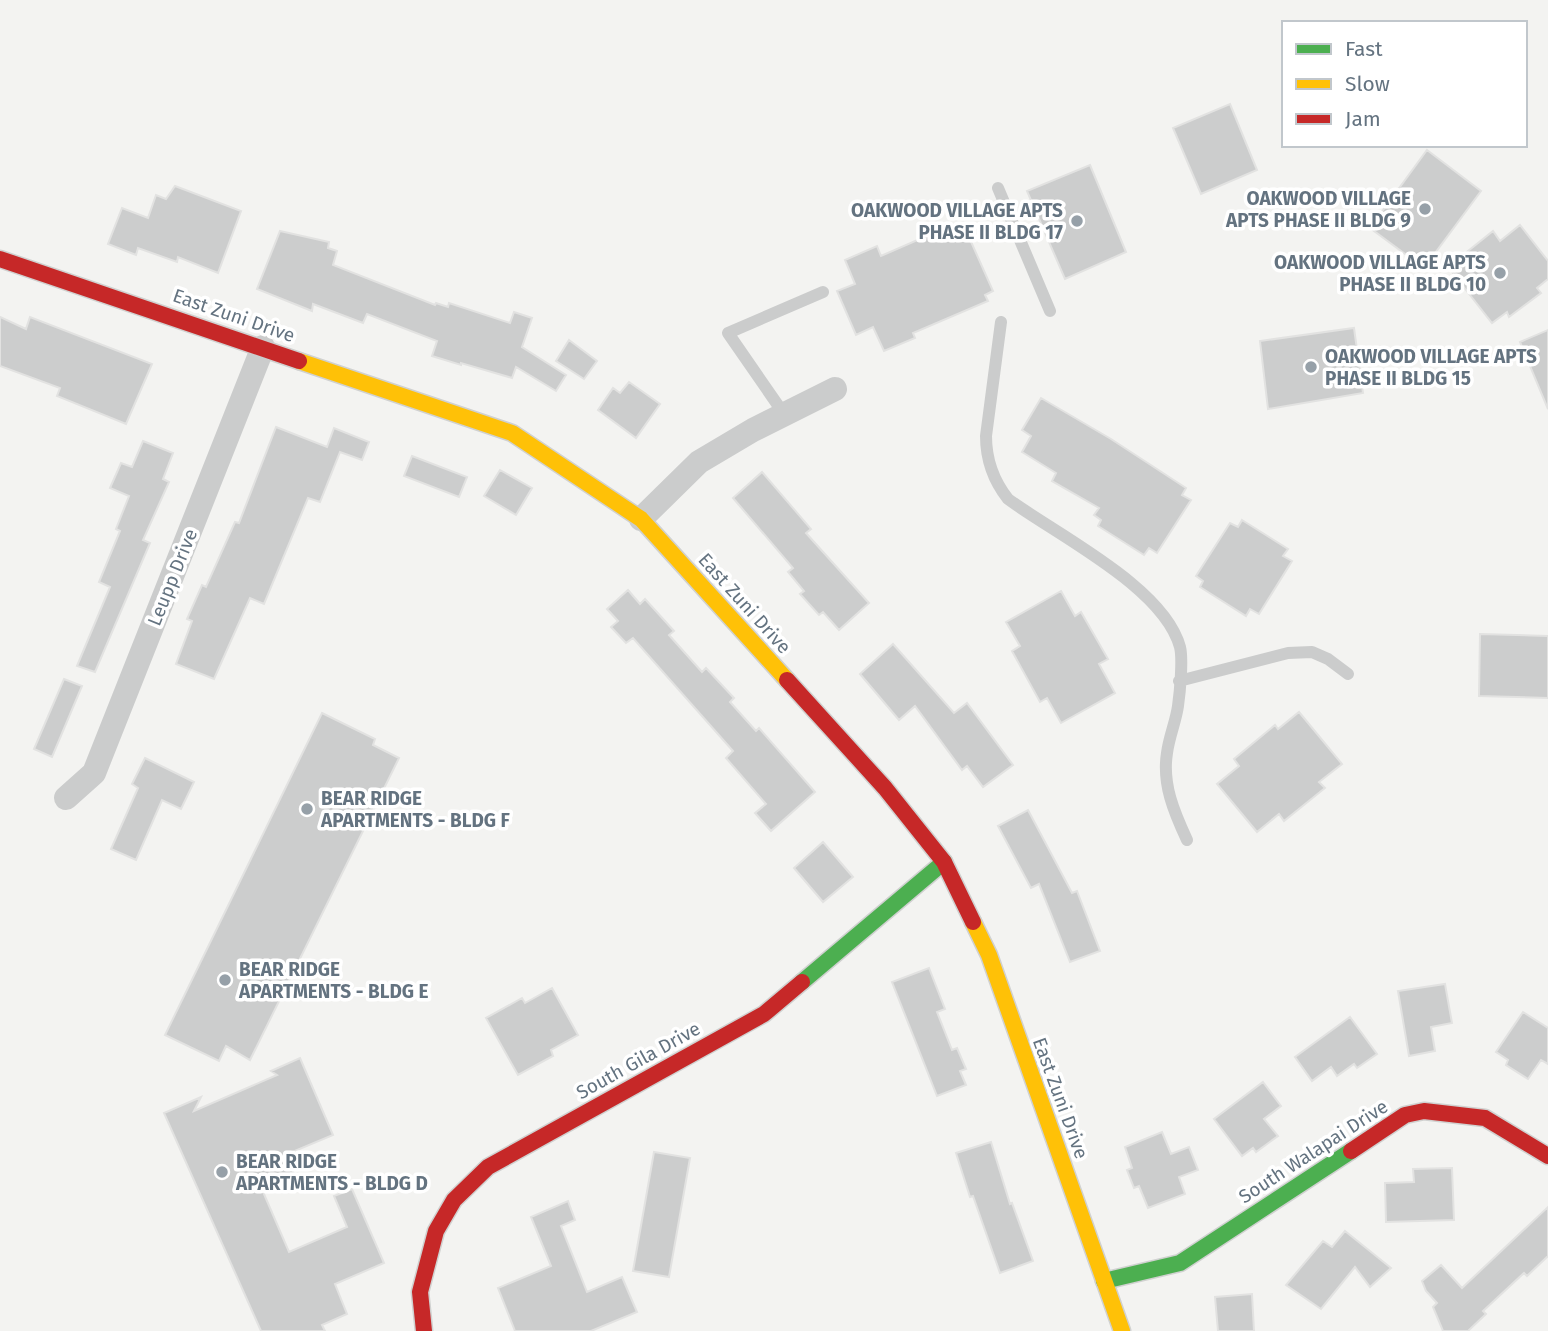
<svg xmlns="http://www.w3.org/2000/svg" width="1548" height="1331" viewBox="0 0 1548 1331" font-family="'Fira Sans',sans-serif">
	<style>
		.building { fill: #cccdcd; stroke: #e2e2e1; stroke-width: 2 }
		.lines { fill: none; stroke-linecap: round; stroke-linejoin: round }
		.fast-casing { stroke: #d0d1d0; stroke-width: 19 }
		.slow-casing { stroke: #d0d1d0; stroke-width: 19 }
		.jam-casing { stroke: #d0d1d0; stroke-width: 19 }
		.lane { stroke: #cbcccc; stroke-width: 12 }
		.street { stroke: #cbcccc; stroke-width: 24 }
		.fast { stroke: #4caf50; stroke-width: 16 }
		.slow { stroke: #ffc107; stroke-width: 16 }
		.jam { stroke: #c62828; stroke-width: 16 }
		.poi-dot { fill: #96a0a8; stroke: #fff; stroke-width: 2.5 }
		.labels { text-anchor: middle; stroke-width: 7; stroke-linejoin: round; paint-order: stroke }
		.poi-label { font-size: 19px; font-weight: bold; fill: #647380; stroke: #fff; text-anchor: start }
		.street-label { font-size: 19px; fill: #647380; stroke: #fff }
	</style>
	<rect width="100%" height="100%" fill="#f3f3f1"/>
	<path class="building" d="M1230,104L1257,170L1201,194L1173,128Z
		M1427,150L1481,191L1424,268L1370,228Z
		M1090,165L1126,252L1065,279L1027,191Z
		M175,186L241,211L218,273L178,257L177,262L138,248L136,255L108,244L122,208L148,218L156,195L166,199Z
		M954,224L957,230L964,226L993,291L985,295L988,301L913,333L915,338L884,351L873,327L856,335L837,291L855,284L845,260L877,246L881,256Z
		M1520,225L1548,261V279L1537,288L1541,293L1509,317L1507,312L1492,323L1448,267L1493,231L1500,241Z
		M280,231L329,242L328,248L337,251L333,265L435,305L436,303L448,307L449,303L510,323L514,312L532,318L522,347L566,375L556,391L516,367L512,378L461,363V365L432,356L437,341L367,314L363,323L313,304L312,311L257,289Z
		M0,317L26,329L30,317L152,364L126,424L57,396L60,388L0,366Z
		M1354,328L1363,393L1268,409L1260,341Z
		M1548,330V409L1520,342Z
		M569,340L597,361L584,379L556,361Z
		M629,382L660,404L636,438L598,410L613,388L620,393Z
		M1041,398L1111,439L1186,488L1182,495L1191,500L1157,553L1149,548L1144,555L1098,526L1101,520L1094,515L1099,508L1052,481L1056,473L1022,452L1031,436L1022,430Z
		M276,427L327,447L334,428L369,442L362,460L340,452L320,502L308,498L264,604L250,598L214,679L176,664L192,621L187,619L202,585L206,587L235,522L239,523Z
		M143,441L173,453L163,479L169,482L143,540L150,543L95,672L77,666L110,587L99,582L120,531L116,529L129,496L110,488L121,463L132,467Z
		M412,456L467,477L459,497L404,476Z
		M500,470L532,488L516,515L484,496Z
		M762,472L811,529L806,533L869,603L839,630L823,612L819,615L800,594L804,591L788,572L793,568L733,498Z
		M1242,520L1288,549L1283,556L1292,561L1259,614L1250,609L1246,616L1200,587L1203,581L1196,576L1230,523L1238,527Z
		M628,590L640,604L645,599L674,631L669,635L702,672L706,668L734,698L730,702L756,731L759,728L815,792L771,831L755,813L766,804L726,758L733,751L633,638L626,643L611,627L618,621L607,609Z
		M1061,591L1075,616L1081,612L1108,659L1099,664L1115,693L1061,723L1047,698L1040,702L1012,651L1020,646L1006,622Z
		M1480,634L1548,636V698L1479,696Z
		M893,644L954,713L967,703L1013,765L983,787L967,766L962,770L915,706L899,720L860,674Z
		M64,679L82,686L52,757L34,749Z
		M1299,712L1342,764L1319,782L1325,788L1284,821L1279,814L1257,832L1217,784L1239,766L1234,759L1275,725L1278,729Z
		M322,713L375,739L373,745L399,758L250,1060L226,1046L219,1061L165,1035Z
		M145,758L194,782L181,809L162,800L136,860L111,849L138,788L132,784Z
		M1028,810L1072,893L1077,891L1100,951L1070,962L1039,884L1031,888L998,826Z
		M823,842L853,877L823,902L794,868Z
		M929,968L945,1009L937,1012L952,1050L957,1048L966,1069L960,1071L966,1085L937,1096L892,982Z
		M1445,984L1452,1023L1431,1027L1435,1051L1409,1056L1398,991Z
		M552,988L578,1035L551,1050L553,1056L518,1075L486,1018L522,998L525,1003Z
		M1523,1012L1548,1028V1064L1541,1060L1528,1079L1506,1065L1508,1060L1496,1052Z
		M1350,1017L1377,1054L1357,1068L1354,1064L1337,1076L1331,1067L1312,1081L1295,1057Z
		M300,1058L333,1135L285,1155L295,1176L262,1190L264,1194L289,1252L347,1227L334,1196L352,1189L384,1263L335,1284L347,1314L322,1325L325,1331H261L164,1113L201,1097L194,1111L277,1075L271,1071Z
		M1263,1082L1281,1106L1264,1119L1278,1136L1256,1152L1253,1148L1242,1156L1214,1119Z
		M1162,1132L1171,1154L1189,1147L1198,1170L1179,1177L1185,1194L1148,1208L1139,1186L1134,1188L1127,1170L1132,1168L1125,1147Z
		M991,1142L1010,1204L1012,1203L1033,1261L1000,1273L973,1196L970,1197L956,1153Z
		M654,1152L690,1158L669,1277L633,1271Z
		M1452,1168L1454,1220L1386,1222L1385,1183L1414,1182L1413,1169Z
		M568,1201L575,1220L561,1226L587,1292L622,1277L637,1312L591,1331H515L498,1288L551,1266L531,1217Z
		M1548,1207V1256L1527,1276L1524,1273L1483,1311L1486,1314L1468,1331H1443L1433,1307L1437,1303L1426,1291L1422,1281L1441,1265L1462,1288Z
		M1345,1231L1391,1268L1370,1287L1355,1267L1321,1309L1286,1285L1323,1241L1332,1247Z
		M1252,1294L1254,1331H1218L1215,1297Z"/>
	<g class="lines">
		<g class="fast-casing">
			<path id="fast" d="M802,982L944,862
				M1104,1281L1180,1263L1351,1151"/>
		</g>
		<g class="slow-casing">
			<path id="slow" d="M299,361L512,433L641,519L787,680
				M973,922L989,955L1122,1331"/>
		</g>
		<g class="jam-casing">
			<path id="jam" d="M0,259L299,361
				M787,680L885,788L944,862L973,922
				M1351,1151L1405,1115L1424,1111L1485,1118L1548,1156
				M424,1331L420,1292L436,1231L454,1200L488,1167L764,1014L802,982"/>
		</g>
		<path class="lane" d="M998,188L1050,311
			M1001,322L986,436C986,460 993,480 1008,499C1057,535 1164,587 1180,647C1183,659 1180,692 1178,706C1176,721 1169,737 1167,753C1162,784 1174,812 1187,840
			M784,414L728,333L823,292
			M1179,681L1288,653L1312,652L1328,659L1348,674"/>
		<path class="street" d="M641,519L699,462L753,430L835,389
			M66,798L94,773L263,347"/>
		<use href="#fast" class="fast"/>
		<use href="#slow" class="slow"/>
		<use href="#jam" class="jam"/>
	</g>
	<g class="poi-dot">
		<circle cx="1425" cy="209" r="7"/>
		<circle cx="1077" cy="221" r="7"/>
		<circle cx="1500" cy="273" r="7"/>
		<circle cx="1311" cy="367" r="7"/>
		<circle cx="307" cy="809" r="7"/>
		<circle cx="225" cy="980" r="7"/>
		<circle cx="222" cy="1172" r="7"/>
	</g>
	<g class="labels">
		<g class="poi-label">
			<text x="1411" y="205" text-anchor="end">OAKWOOD VILLAGE<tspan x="1411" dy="22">APTS PHASE II BLDG 9</tspan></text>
			<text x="1063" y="217" text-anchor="end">OAKWOOD VILLAGE APTS<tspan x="1063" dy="22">PHASE II BLDG 17</tspan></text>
			<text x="1486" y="269" text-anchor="end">OAKWOOD VILLAGE APTS<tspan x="1486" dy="22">PHASE II BLDG 10</tspan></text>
			<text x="1325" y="363">OAKWOOD VILLAGE APTS<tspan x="1325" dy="22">PHASE II BLDG 15</tspan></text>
			<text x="321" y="805">BEAR RIDGE<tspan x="321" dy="22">APARTMENTS - BLDG F</tspan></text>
			<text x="239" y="976">BEAR RIDGE<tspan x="239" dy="22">APARTMENTS - BLDG E</tspan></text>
			<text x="236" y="1168">BEAR RIDGE<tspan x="236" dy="22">APARTMENTS - BLDG D</tspan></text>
		</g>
		<g class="street-label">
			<text transform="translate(234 315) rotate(19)" y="7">East Zuni Drive</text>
			<text transform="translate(172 577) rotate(-68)" y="7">Leupp Drive</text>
			<text transform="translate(745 603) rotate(48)" y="7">East Zuni Drive</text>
			<text transform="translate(638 1060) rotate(-29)" y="7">South Gila Drive</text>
			<text transform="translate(1061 1098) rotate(70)" y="7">East Zuni Drive</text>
			<text transform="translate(1313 1151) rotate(-33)" y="7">South Walapai Drive</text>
		</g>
	</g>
	<rect x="1282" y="21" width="245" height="126" fill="#ffffff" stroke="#c1c7cc" stroke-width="2"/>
	<rect x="1296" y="44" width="35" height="10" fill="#4caf50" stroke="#c1c7cc" stroke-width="2"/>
	<text x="1345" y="56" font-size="21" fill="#647380">Fast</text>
	<rect x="1296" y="79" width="35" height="10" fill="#ffc107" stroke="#c1c7cc" stroke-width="2"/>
	<text x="1345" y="91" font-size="21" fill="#647380">Slow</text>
	<rect x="1296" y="114" width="35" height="10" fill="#c62828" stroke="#c1c7cc" stroke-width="2"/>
	<text x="1345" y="126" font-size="21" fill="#647380">Jam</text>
</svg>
